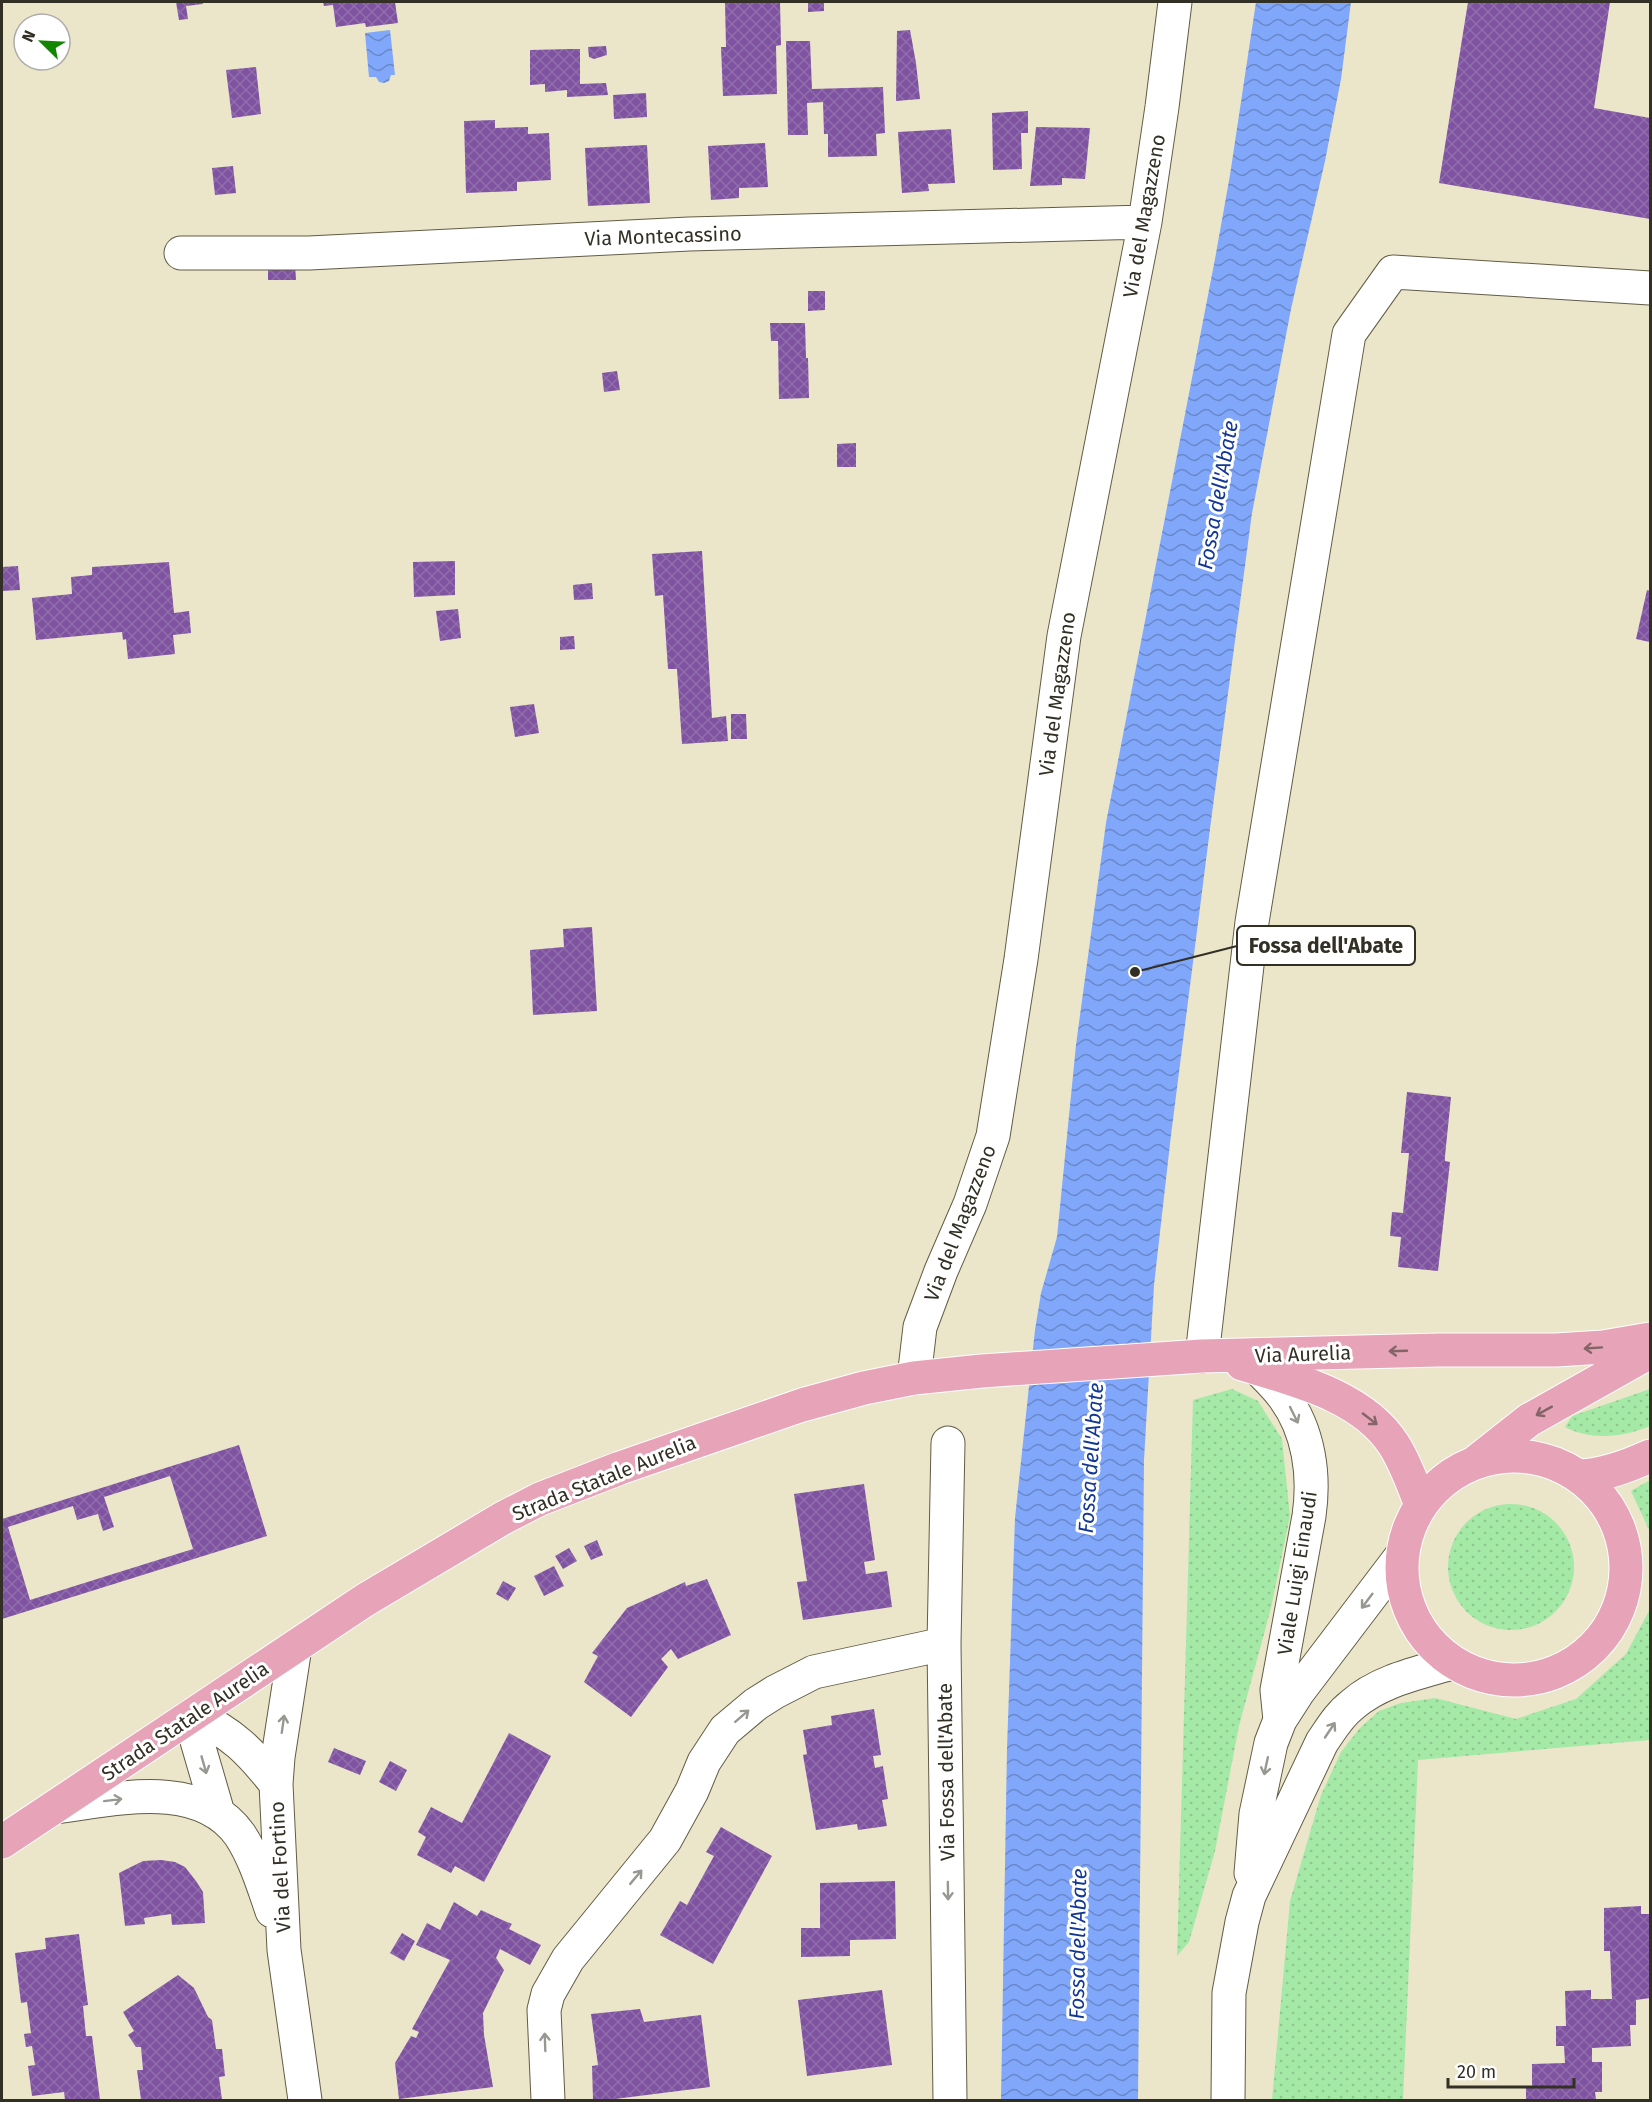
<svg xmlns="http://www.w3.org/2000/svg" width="1652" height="2102" viewBox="0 0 1652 2102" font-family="'Fira Sans',sans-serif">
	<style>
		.grass { fill: url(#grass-dots) }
		.water { fill: url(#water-waves) }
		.building { fill: url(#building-cross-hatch); fill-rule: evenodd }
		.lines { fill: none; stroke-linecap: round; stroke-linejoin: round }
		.minor-casing { stroke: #615c45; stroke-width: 35 }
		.major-casing { stroke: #fff; stroke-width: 35 }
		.minor { stroke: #fff; stroke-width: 33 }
		.major { stroke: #e7a4b8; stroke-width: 33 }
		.oneway { stroke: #836467 }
		.oneway2 { stroke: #989792 }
		.labels { text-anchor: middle; stroke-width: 6; stroke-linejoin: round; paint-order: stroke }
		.street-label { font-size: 20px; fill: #322f25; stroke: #fff }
		.water-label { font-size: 21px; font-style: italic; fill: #133794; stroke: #fff }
		.leader { fill: none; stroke: #322f25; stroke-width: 2 }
		.callout-dot { fill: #322f25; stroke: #fff; stroke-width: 2 }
		.callout { fill: #fff; stroke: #322f25; stroke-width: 2 }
		.callout-label { font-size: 21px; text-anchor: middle; font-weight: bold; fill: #322f25 }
	</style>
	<defs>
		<pattern id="grass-dots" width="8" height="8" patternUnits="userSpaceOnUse" patternTransform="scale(1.5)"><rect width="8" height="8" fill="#a5e9a7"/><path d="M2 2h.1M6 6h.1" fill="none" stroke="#8ec890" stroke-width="1.8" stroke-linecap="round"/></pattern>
		<pattern id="water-waves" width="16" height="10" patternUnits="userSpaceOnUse" patternTransform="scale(1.5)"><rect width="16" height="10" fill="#80a7fa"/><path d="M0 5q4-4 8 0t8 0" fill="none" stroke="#6988ca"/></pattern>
		<pattern id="building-cross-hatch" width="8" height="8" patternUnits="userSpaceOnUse" patternTransform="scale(1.5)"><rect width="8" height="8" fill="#7f53a2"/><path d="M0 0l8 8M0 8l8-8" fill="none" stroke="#906ea9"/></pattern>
	</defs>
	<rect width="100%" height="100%" fill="#ebe5ca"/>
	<path class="grass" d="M1232,1389L1258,1401L1282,1439L1290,1516L1271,1608L1239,1726L1215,1851L1189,1942L1177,1956L1193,1400Z
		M1650,1389V1426C1625,1437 1591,1441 1565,1427L1572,1416Z
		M1650,1480V1532L1631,1491Z
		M1448 1567a63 63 0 1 1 126 0a63 63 0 1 1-126 0Z
		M1650,1609V1740L1418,1760L1403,2100H1272L1290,1901L1321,1795L1341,1752L1360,1728L1379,1711L1401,1703L1435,1698L1516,1719L1576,1699L1626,1654Z"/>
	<path class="water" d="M1256,2H1351L1341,79L1325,161L1291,309L1252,513L1211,821L1171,1135L1154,1285L1144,1460L1138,2100H1001L1007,1749L1015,1518L1035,1330L1041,1293L1057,1237L1076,1045L1106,823L1215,259L1230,175Z
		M390,30L395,75H391L389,81L384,83L379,82L376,77H369L365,33Z"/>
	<path class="building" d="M176,2H202L203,4L186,6L188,19L179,20Z
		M323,2H395L398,23L366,27L365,23L336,27L333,5L324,6Z
		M725,2H780L781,45L776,46L777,94L723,96L721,47H726Z
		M808,2H824V11L808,12Z
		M1468,2H1610L1594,108L1650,118V219L1439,183Z
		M910,30L916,63L920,99L896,101L897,31Z
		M786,41H810L812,89L883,87L885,133L876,134L877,156L828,157V134H824L823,102L807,103L808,135H788Z
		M606,46L607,55L594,59L589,57L588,47Z
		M570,49H580V84L606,83L608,95L567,97V90L545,92V84L530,85V50Z
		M256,67L261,114L232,118L226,70Z
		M646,93L647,117L614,119L613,95Z
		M1028,111V133H1021L1022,169L993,170L992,113Z
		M495,120V128L528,127V134L549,133L551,180L517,182V191L466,193L464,121Z
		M1036,127L1090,128L1085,179L1062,178V185L1030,186Z
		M951,129L955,183L928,184L929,191L902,193L898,132Z
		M765,143L768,187L739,188V198L711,200L708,146Z
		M647,145L650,203L588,206L585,148Z
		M233,166L236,193L215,195L212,168Z
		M295,262L296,280H268V263Z
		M808,291H825V310L808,311Z
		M770,323H805L806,358H808L809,398L779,399L778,341H771Z
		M617,371L620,390L604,392L602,373Z
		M856,443V467H837V444Z
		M702,551L712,718L726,716L728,741L682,744L677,669H668L663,595L655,596L652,554Z
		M455,561V595L414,597L413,562Z
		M169,562L174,613L189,611L191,633L173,635L175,654L128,659L126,639L123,640L122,632L36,640L32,598L72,594L71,577L92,575V567Z
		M18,566L20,590L2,591V567Z
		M592,583L593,599L574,600L573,585Z
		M1647,590L1650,591V642L1636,639Z
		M458,609L461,638L440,641L436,611Z
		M574,636L575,649L560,650V637Z
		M534,704L539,733L515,737L510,707Z
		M731,714H746L747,739H731Z
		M592,927L597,1011L533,1015L530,950L564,947L563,929Z
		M1407,1092L1451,1097L1445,1156V1161L1450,1162L1438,1271L1398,1267L1401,1237L1390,1236L1392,1212L1403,1213L1409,1153H1401Z
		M239,1445L267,1536L2,1619V1519ZM170,1476L193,1549L30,1600L8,1527L73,1506L77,1520L98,1514L103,1531L114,1527L104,1497Z
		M864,1484L875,1560L864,1562L866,1574L887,1571L892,1607L803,1620L797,1582L807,1581L794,1494Z
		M597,1540L603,1555L591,1560L584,1546Z
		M569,1548L577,1561L563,1569L555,1556Z
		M554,1566L564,1586L544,1596L534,1576Z
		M707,1579L731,1635L678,1659L671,1649L661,1659L668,1667L631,1717L584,1682L598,1656L592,1653L627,1608L685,1582L686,1586Z
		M503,1581L516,1588L508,1601L496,1594Z
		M874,1709L881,1755L873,1756L875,1768L883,1766L888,1799L882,1800L887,1826L858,1830L857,1824L816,1830L803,1755L807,1754L803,1730L832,1725L831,1716Z
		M509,1733L551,1756L484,1882L455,1866L451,1873L417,1855L426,1837L418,1832L431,1807L462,1823Z
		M334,1748L366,1761L360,1775L328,1762Z
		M390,1761L407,1770L396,1791L379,1782Z
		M721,1827L772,1856L713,1964L660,1935L680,1901L687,1905L714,1856L706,1852Z
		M161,1860L175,1862L185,1867L196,1881L203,1892L205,1923L172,1925L171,1914L144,1918L145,1924L125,1926L119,1873L143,1861Z
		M895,1881L896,1939L850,1940V1956L801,1957V1928H820V1883Z
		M454,1902L477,1916L481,1910L500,1919L512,1924L509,1929L541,1945L530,1965L500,1949L496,1958L504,1970L483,2013L484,2035L493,2087L399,2099L395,2063L411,2036L416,2038L419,2032L412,2029L450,1960L416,1945L427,1923L440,1930Z
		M1641,1906V1914H1650V1998L1636,2000V2025H1630L1631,2046L1592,2048V2062H1602V2092H1595L1596,2100H1526V2087L1532,2086V2064L1565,2063L1564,2046H1556V2026H1566L1565,1991L1591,1990V1999H1612L1610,1951H1604V1908Z
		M402,1933L415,1941L404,1961L390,1953Z
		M79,1934L88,2005L83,2006L86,2036H92L100,2100H65L64,2092L32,2096L28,2066L35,2065L32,2046L26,2047L24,2034L31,2033L27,2002L21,2003L15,1953L46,1949L45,1938Z
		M178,1975L194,1988L208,2017L212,2020L216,2049H222L225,2076L219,2077L222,2100H141L137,2070H143L141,2047H136L128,2035L134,2031L123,2012Z
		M882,1990L892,2065L807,2076L798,2000Z
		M640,2009L644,2022L701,2015L710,2087L607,2100H593L592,2066L598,2065L591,2014Z"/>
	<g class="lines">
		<g class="minor-casing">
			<path id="minor" d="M181,253H309L689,234L1145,222
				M1202,1356L1252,922L1349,334L1393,272L1650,288
				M1259,1369C1267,1378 1277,1387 1284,1397C1309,1431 1315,1475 1309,1516L1277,1690L1280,1720
				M914,1378L920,1327L941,1271L970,1204L993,1136L1021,959L1064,636L1145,222L1162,107L1175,2
				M948,1443L944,1644L950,2100
				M295,1647L278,1757L276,1784L284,1950L305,2100
				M194,1715C233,1734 249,1750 276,1784
				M190,1717L218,1813
				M55,1807C113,1800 199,1777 240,1835C255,1858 263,1885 272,1911
				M1251,1873L1256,1814L1271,1743L1280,1720L1298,1692L1402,1555
				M548,2100L544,2010L548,1994L568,1959L665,1840L692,1791L704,1762L725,1730L756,1704L775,1692L814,1672L944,1644
				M1228,2100L1229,1993L1242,1922L1249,1896L1322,1742C1331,1729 1339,1715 1352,1705C1379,1681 1418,1673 1452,1663"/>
		</g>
		<g class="major-casing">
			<path id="major" d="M1242,1364C1295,1380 1363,1396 1394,1445C1406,1464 1413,1485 1421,1505
				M1402 1568a112 112 0 1 1 224 0a112 112 0 1 1-224 0Z
				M1477,1461L1529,1420L1650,1352
				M1580,1476C1605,1475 1628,1466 1650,1456
				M2,1842L365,1600L503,1518L540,1499L620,1468L802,1405L864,1388L914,1378L982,1371L1202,1356L1439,1350H1556L1603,1347L1650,1339"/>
		</g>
		<use href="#minor" class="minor"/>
		<use href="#major" class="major"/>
	</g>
	<defs><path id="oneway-shaft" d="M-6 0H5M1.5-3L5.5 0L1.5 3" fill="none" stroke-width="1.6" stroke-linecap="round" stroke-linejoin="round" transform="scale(1.5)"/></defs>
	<g class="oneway">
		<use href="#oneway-shaft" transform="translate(1593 1348) rotate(176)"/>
		<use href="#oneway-shaft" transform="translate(1398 1351) rotate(178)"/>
		<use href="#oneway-shaft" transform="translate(1544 1411) rotate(151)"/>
		<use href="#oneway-shaft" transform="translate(1370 1419) rotate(38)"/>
	</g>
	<g class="oneway2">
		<use href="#oneway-shaft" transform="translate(1294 1415) rotate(64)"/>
		<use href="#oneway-shaft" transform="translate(1367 1601) rotate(127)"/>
		<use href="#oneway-shaft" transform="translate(742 1716) rotate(-41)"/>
		<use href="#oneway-shaft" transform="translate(283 1724) rotate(-82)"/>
		<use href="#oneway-shaft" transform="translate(1330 1730) rotate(-56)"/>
		<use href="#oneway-shaft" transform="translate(204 1765) rotate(74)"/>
		<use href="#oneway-shaft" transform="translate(1266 1766) rotate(102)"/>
		<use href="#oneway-shaft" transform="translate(113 1800) rotate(-7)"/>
		<use href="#oneway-shaft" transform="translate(636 1877) rotate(-50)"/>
		<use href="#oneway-shaft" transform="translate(948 1891) rotate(89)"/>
		<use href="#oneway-shaft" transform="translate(545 2042) rotate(-92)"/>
	</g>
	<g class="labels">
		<g class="street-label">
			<text transform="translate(1144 216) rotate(-80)" y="7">Via del Magazzeno</text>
			<text transform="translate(663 236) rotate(-2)" y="7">Via Montecassino</text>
			<text transform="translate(1057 694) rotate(-82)" y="7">Via del Magazzeno</text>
			<text transform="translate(960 1223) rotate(-69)" y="7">Via del Magazzeno</text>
			<text transform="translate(1303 1354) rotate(-2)" y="7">Via Aurelia</text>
			<text transform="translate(604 1478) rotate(-22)" y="7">Strada Statale Aurelia</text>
			<text transform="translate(1297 1573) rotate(-81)" y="7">Viale Luigi Einaudi</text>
			<text transform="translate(185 1721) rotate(-34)" y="7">Strada Statale Aurelia</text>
			<text transform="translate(946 1772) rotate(-91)" y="7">Via Fossa dell'Abate</text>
			<text transform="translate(280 1867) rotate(-93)" y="7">Via del Fortino</text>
		</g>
		<g class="water-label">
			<text transform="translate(1218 495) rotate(-80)" y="7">Fossa dell'Abate</text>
			<text transform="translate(1091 1458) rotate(-86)" y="7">Fossa dell'Abate</text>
			<text transform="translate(1078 1944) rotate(-89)" y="7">Fossa dell'Abate</text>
		</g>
	</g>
	<path class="leader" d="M1135 972L1237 946"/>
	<circle class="callout-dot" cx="1135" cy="972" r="6"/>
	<rect class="callout" x="1237" y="926" width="178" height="39" rx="6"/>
	<g class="callout-label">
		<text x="1326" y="953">Fossa dell'Abate</text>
	</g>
	<rect width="1652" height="2102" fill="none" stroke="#322f25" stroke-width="6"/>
	<g transform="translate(42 42) rotate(294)"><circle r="28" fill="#ffffff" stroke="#adaca8" stroke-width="1.5"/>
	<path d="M0-4.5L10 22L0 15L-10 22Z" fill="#138500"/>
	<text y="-9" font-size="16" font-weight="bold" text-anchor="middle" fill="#322f25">N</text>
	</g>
	<path d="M1448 2078v9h126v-9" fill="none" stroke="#322f25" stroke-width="3"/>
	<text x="1457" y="2078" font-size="18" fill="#322f25" stroke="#ffffff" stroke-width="4.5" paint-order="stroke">20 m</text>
</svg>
